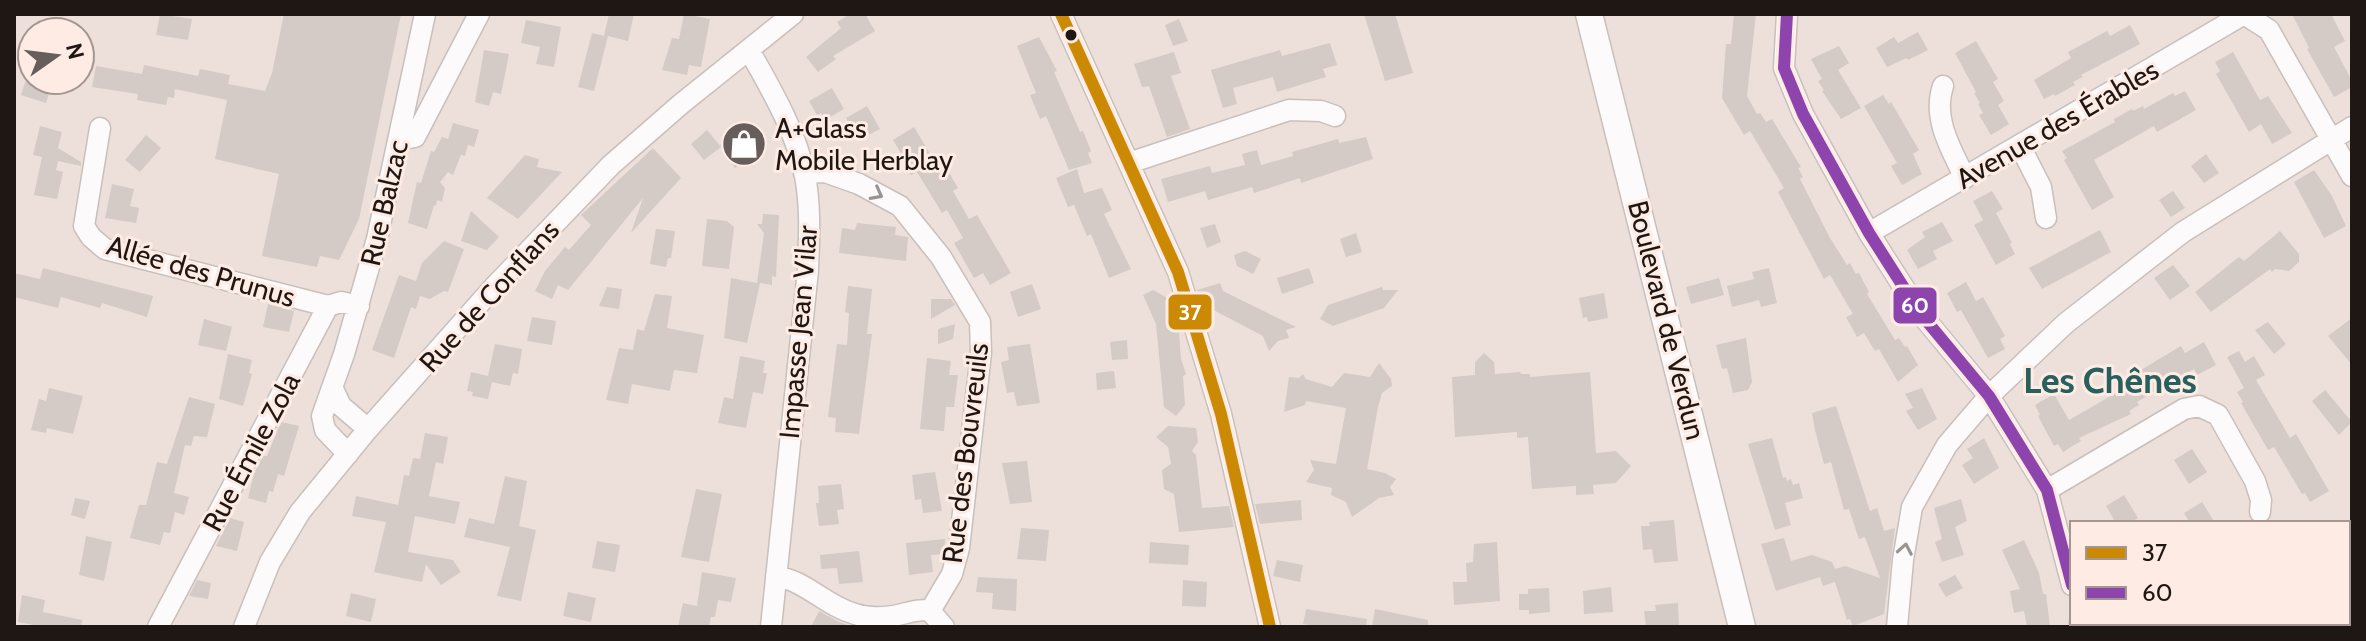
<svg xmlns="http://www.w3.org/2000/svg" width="2366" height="641" viewBox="0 0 2366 641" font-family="Cabin,sans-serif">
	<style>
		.building { fill: #d4cac6 }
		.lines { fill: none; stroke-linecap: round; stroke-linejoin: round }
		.minor-casing { stroke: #c9bfbb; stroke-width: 23 }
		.major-casing { stroke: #c9bfbb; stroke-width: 29 }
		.minor { stroke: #fcfafa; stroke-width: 20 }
		.major { stroke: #fcfafa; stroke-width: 26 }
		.bus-1-casing { stroke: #feebe4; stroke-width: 18 }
		.bus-2-casing { stroke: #feebe4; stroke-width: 18 }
		.bus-1 { stroke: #cc8904; stroke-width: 12 }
		.bus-2 { stroke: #8e44ad; stroke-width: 12 }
		.oneway { stroke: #999492 }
		.bus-dot { fill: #1f1714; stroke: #feebe4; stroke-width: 3 }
		.labels { text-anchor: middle; stroke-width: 6; stroke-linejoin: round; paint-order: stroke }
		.street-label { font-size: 28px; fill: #1f1714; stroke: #feebe4 }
		.poi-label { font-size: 28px; fill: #1f1714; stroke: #feebe4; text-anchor: start }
		.district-label { font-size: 36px; font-weight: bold; fill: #27605d; stroke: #feebe4 }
		.line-badge { stroke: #feebe4; stroke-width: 3 }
		.badge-label { font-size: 22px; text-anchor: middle; font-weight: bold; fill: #fff }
	</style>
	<rect width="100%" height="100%" fill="#ede0db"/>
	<path class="building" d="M160,14L192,19L188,40L156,35Z
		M284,14H401L359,219L339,260L320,256L317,267L262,256L279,174L215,159L227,100L175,89L174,98L168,97L166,105L137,100L138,94L92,87L96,66L142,74L144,65L198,76L200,69L230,75L228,84L265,91L272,73Z
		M609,14H634L628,41L608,36L594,91L578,87L592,33L604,36Z
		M684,14L710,19L701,67L689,65L687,75L662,70L672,38L679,39Z
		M850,14H865L875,31L833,56L836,59L818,72L806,57L841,28L837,22Z
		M1364,14H1395L1413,73L1385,81Z
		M1734,14H1756L1747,96L1757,114L1760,113L1766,122L1772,119L1801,167L1798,168L1803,177L1800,179L1830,238L1847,265L1850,263L1856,274L1859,273L1869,292L1867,294L1895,340L1899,338L1905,347L1907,346L1918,365L1898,382L1879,349L1875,351L1864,333L1857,337L1846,317L1853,314L1830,275L1824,279L1778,192L1784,188L1750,131L1744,135L1722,98L1726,44H1731Z
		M2292,14H2331L2345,41L2334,47L2352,81V87L2334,97L2307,49L2309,48Z
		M1179,19L1188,41L1173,46L1165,25Z
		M526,20L561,27L554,67L536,64L540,47L521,43Z
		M2130,25L2140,44L2081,75L2083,77L2073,82L2075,85L2055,96L2054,94L2044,99L2034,80L2071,58L2068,52L2107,31L2110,36Z
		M1918,32L1928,50L1908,60L1907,58L1887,67L1876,48L1894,37L1898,43Z
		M1039,37L1057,71L1054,72L1080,132L1083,131L1091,151L1088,153L1092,163L1069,170L1046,116L1040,119L1030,95L1036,93L1017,46Z
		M1976,41L1998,79L1993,82L2004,101L1998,105L2009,124L1991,135L1979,115L1983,113L1978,104L1980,103L1974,93L1976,92L1955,53Z
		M1330,43L1337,65L1323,69L1326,77L1277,92L1273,77L1233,88L1237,104L1223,108L1211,70L1280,50L1282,56Z
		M1839,46L1849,63L1838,70L1861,108L1841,119L1822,91L1824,90L1818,81L1822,79L1811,59Z
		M484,50L509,54L501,94L493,92L489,106L475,102Z
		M1174,52L1181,73L1171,76L1190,129L1167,137L1149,86L1142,87L1134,64Z
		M2233,52L2260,100L2268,96L2292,133L2272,144L2261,124L2249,132L2216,74L2220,71L2215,62Z
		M26,80H53L46,103L21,95Z
		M832,88L844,109L825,120L821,113L817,115L809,101Z
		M2185,91L2196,110L2157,132L2154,126L2094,160L2114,197L2092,210L2064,160L2067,158L2062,151L2115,122L2114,119L2132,109L2133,111L2143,106L2144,109L2173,93L2175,96Z
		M1883,95L1889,104L1891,102L1919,150L1913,154L1922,174L1902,185L1891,166L1897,163L1864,106Z
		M867,106L880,129L859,140L846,118Z
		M453,123L479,130L474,147L468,145L465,156L461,155L453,175L448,172L440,182L445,188L442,202L437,200L436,206L434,205L427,229L408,223L413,200L417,182L421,183L431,151L434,152L442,137L448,139Z
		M751,123L766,146L735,168L720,145Z
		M40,126L62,132L58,148L81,162V166L58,161L56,170L63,172L57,199L34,195L42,157L33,155Z
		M914,127L939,169L945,166L958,188L953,191L969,219L977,215L1011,273L990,285L983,273L974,278L954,243L963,238L947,210L942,213L917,172L911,175L899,156L902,155L893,140Z
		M707,130L721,147L704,160L691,144Z
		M146,135L161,148L140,172L125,160Z
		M1366,137L1373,159L1301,183L1300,178L1254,193L1252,187L1208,200L1205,191L1168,202L1161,179L1210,166L1212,173L1245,165L1242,154L1257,150L1261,165L1293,156L1292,152L1338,139L1339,143Z
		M653,148L681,178L631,233L643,198L568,290L558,285L552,299L535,291L545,271L565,247L569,250L591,225L581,215Z
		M2206,154L2219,173L2204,183L2191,166Z
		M525,155L539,159L537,167L562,172L518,219L487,198Z
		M1077,169L1084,193L1102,188L1112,210L1104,214L1131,269L1109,278L1091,234L1087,236L1074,205L1068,207L1056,178Z
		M2314,170L2332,196L2346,226L2324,238L2294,182Z
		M112,184L134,189L130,206L139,208L136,223L105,218Z
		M1992,191L2003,209L1996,213L2012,243L2010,244L2015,254L1996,265L1974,225L1983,220L1973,201Z
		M2173,191L2185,208L2171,217L2159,200Z
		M471,211L499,237L487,250L461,241Z
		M763,214L779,215L776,277L772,276V285L760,283L747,343L724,338L731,278L757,283L764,233L757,224H762Z
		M707,219L727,221L734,227L729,269L702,266Z
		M1942,222L1953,241L1933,251L1937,259L1918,269L1907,250L1925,237L1922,232Z
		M857,223L896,227L895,235L908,237L906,261L839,253L842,228L855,230Z
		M1215,224L1221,242L1207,248L1200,228Z
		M656,229L675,231L671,258H668L666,267L650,264Z
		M2100,230L2111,252L2042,289L2029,268Z
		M2280,231L2299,254V262L2289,271L2275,269L2272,272L2270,269L2211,312L2195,292L2239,257L2244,261Z
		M1356,233L1362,252L1346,257L1340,239Z
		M444,241L464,249L448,292L444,291L430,299L420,296L416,309L411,307L394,358L372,350L399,275L416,281L422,263Z
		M1245,251L1261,259L1253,274L1237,266L1234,255Z
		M2173,265L2190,286L2170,300L2154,278Z
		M43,268L153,296L147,317L102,303L100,308L61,297L58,308L14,297V273L40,279Z
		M1309,268L1314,283L1282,294L1277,278Z
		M1769,268L1777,303L1761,307L1759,300L1732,307L1727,286L1754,279L1752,272Z
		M1719,278L1724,295L1691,304L1686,287Z
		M1966,282L1976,301L1983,297L2005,336L2000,339L2005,349L1988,358L1961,310L1957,312L1947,293Z
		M1220,283L1223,291L1296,327L1286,330L1289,338L1278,341L1269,351L1263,336L1202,304L1197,290Z
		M1032,284L1041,309L1018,317L1010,292Z
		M848,286L872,289L867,334H872L859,434L835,432L836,418L828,417L837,344L847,345L849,313L845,312Z
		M607,287L622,289L619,309L599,306Z
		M1382,287L1383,290H1398L1384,308L1333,326L1320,319L1328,305Z
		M1153,290L1173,301L1176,318L1182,332L1179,333L1181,359L1186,374L1183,376L1185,405L1176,416L1164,407L1156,324L1143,295Z
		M1604,293L1608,318L1588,322L1587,317L1583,318L1579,298Z
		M655,294L672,296L667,328L704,335L697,373L674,370L670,391L632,384L628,404L606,400L619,348L633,350L637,329L644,331Z
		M931,299H951L955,305L931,319Z
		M268,304L294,311L289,332L263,327Z
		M532,317L556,321L552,345L527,341Z
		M2352,318V365L2328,336Z
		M204,319L232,327L226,351L198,345Z
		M2268,322L2286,344L2274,354L2255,330Z
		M955,324L953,339L938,344V329Z
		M1746,338L1752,382L1748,390L1733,393L1727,368L1722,369L1716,345Z
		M1127,340L1128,359L1112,360L1110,342Z
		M2204,342L2216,365L2197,375L2194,369L2164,385L2137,402L2139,405L2129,411L2131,414L2079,438L2081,441L2063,452L2058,444L2054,446L2038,416L2040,415L2035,405L2054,394L2069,420L2128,386L2124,380L2181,346L2185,353Z
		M495,344L522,349L518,374L513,373L510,386L492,382L488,399L472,396L473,392L467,391L471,372L488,376Z
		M1030,344L1040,403L1017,406L1014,392L1007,393L1001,362L1009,360L1007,347Z
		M2239,351L2245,362L2254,356L2265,375L2256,380L2290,438L2296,434L2329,491L2310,502L2305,493L2302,494L2274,447L2268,450L2241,403L2243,402L2237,392L2244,388L2227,357Z
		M1484,353L1494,362L1495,374L1520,372L1521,374H1530V377L1590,372L1596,453L1616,451L1631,466L1616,483L1593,485L1594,494L1576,495V486L1532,489L1528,437L1517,438V432L1455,437L1452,377L1475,375V362Z
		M228,354L252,360L249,373L252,374L243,406L219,399Z
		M740,356L765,361L763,373H767L763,394L753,392L746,428L718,423L724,397L733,399Z
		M927,358L951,361L949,375H958L954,407H946L944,431L920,429Z
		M1379,363L1391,379L1392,386L1382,393L1378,407L1367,469L1385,473L1396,479L1390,487L1394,495L1379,498L1352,517L1346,502L1331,495L1332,488L1306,482L1314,470L1310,460L1336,464L1346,408L1306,401L1305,405L1284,412L1289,377L1299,378L1303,374L1306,379L1332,387L1344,373L1370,377Z
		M1114,371L1116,388L1097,390L1096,373Z
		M49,388L83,396L73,434L47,428L46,433L31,430L39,399L46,401Z
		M1922,388L1937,419L1918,430L1906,411L1913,408L1905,394Z
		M2325,390L2352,422L2339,435L2312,401Z
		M189,397L215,404L207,437L194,436L191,446L185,445L174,493L189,497L184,515L175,512L170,533L164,532L160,545L130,538L139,505H146L157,462L167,464Z
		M1836,406L1870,511L1877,508L1884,531L1895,528L1884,614L1853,626L1850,619L1847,620L1835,582L1823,586L1820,577L1776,591L1761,544L1784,538L1791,561L1812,555L1832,562L1835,569L1845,566L1880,578L1865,537L1859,539L1849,509L1844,510L1831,462L1824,464L1815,430L1812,413Z
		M281,422L299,426L284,476L278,474L273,492L269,491L266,503L248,498L254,473L263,456H267Z
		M1168,426L1196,428L1198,442L1192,451L1196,455L1202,508L1229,506L1234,527L1179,532L1174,494L1164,489L1162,470L1171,464L1168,447L1156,437Z
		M425,433L448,437L443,464L436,462L429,496L460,502L455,524L415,516L408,552L453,560L461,572L441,585L426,564L422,582L374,572L386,522L352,516L356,496L398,505L404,475L409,476L413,458L420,459Z
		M1772,438L1783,478L1786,477L1787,481L1791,479L1793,485L1799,483L1803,498L1785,503L1791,525L1775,530L1748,444Z
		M1984,438L1999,468L1974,484L1962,465L1973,458L1967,449Z
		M2192,449L2207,472L2189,484L2174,460Z
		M1027,461L1032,502L1010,504L1002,463Z
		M935,472L942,511L923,513L921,499L915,500L912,475Z
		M505,476L527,481L519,526L536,530L521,601L497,596L510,547L464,537L469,518L494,524Z
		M841,484L844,509L837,510L839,524L819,526L816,503H819L818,486Z
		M696,489L722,494L709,562L681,557Z
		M2124,495L2138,518L2129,523H2116L2106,506Z
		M75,498L90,501L85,519L71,515Z
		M1961,499L1967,521L1955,527L1964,555L1942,562L1935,542L1942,539L1934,508Z
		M1301,500L1302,520L1260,524L1255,504Z
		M2202,502L2215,523H2190L2184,513Z
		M230,518L244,522L237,551L216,546Z
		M1674,520L1678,561L1654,563L1652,549L1643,550L1641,526H1650L1649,522Z
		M1021,528L1049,530L1046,561L1017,559Z
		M86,536L112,542L104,581L79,575Z
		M945,539L944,554L931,555L933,572L909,575L906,543Z
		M2024,540L2039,573L2043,594H2046L2050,627H2027L2024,611L2014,613L2010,591L2020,589L2002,550Z
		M597,541L620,545L615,572L592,568Z
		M1150,542L1189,545L1188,565L1149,563Z
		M1497,542L1500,601L1454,605L1453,582H1467L1466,563L1473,562L1474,544Z
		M859,551L863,582L839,584L837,568L821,569L820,555Z
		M1277,560L1303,565L1300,582L1273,576Z
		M702,572L736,578L731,602L718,600L715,617H711L709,627H678L683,603L697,606Z
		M1955,575L1963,588L1946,597L1938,584Z
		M978,577L1017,579L1016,611L992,609L993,593L976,592Z
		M197,580L211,583L208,599L189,596Z
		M1183,580L1207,582L1206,607L1182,606Z
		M1611,587L1613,612L1584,614L1583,591Z
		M1549,588L1550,612L1529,614V610H1519V594H1528V589Z
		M568,592L596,598L591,622L563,616Z
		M351,593L376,599L371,622L346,616Z
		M22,595L45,600L43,612L82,620L81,627H45L18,622Z
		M1678,603L1679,626L1646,627L1644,611H1656L1655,605Z
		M1306,609L1367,619L1366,627H1323L1303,624Z
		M1375,609L1428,620V627H1372Z
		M819,611L839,622L853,627H811Z"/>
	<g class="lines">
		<g class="minor-casing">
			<path id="minor" d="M1061,14L1178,272L1221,414L1270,627
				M1787,14L1784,68L1803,114L1869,233L1920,313L1989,396L2047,490L2072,585
				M2244,14L2269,30L2352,176
				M749,50C771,89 796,131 805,176C811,207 809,239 808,270L771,627
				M1943,86C1932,118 1951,149 1965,178
				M100,128L84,226L91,237L105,249L328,306
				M398,140L415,137L479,14
				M2020,146L2041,187L2046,218
				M1129,163L1289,110L1321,111L1335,116
				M804,173L825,172L859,184L900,206L941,257L980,322L981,353L959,548L952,574L930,611
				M1869,233L2244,14
				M333,389L341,406L368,429
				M348,454L325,430L322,416L344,354L377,239L425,14
				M2047,490L2184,409L2199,406L2218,415L2255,481L2261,500L2260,512
				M776,576C806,581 826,606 855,614C867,618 880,618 893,616C906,614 917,608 930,611
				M930,611L944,627
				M2080,623L2081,627
				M158,627L328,306L341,302L359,306
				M244,627L270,562L300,512L368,429L494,287L611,165L681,104L793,14
				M1897,627L1903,560L1912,507L1947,445L1989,396L2066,323L2183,232L2352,127"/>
		</g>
		<g class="major-casing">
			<path id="major" d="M1589,14L1742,627"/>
		</g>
		<use href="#minor" class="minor"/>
		<use href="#major" class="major"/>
		<g class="bus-1-casing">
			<path id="bus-1" d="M1061,14L1178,272L1221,414L1270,627"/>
		</g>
		<g class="bus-2-casing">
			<path id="bus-2" d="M1787,14L1784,68L1803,114L1869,233L1920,313L1989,396L2047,490L2072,585"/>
		</g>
		<use href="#bus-1" class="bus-1"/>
		<use href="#bus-2" class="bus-2"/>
	</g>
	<defs><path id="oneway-chevron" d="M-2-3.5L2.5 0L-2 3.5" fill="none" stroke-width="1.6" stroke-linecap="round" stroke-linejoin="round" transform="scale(2)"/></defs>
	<g class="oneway">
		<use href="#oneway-chevron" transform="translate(877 194) rotate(28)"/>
		<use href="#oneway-chevron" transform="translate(1905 549) rotate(-80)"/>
	</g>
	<defs>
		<g id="shop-disc" transform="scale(2.3)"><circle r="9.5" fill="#675d5a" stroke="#feebe4"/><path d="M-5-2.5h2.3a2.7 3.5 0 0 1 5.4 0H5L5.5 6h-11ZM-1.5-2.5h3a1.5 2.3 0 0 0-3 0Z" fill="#fff"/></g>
	</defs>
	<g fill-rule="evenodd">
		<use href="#shop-disc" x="744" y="144"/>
	</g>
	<circle class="bus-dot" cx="1071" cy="35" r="7"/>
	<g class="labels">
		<g class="street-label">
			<text transform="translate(2057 124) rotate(-30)" y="10">Avenue des Érables</text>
			<text transform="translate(384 203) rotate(-77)" y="10">Rue Balzac</text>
			<text transform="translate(201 271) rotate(16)" y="10">Allée des Prunus</text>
			<text transform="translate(489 296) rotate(-48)" y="10">Rue de Conflans</text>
			<text transform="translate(1667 320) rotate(76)" y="10">Boulevard de Verdun</text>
			<text transform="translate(798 332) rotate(-85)" y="10">Impasse Jean Vilar</text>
			<text transform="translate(251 452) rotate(-62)" y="10">Rue Émile Zola</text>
			<text transform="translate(965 453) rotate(-83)" y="10">Rue des Bouvreuils</text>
		</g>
		<g class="poi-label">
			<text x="775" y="138">A+Glass<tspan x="775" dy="32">Mobile Herblay</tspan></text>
		</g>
		<g class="district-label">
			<text x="2110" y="393">Les Chênes</text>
		</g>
	</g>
	<g class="line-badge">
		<rect x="1892" y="286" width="46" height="39" rx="8" fill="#8e44ad"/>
		<rect x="1167" y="293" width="46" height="38" rx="8" fill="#cc8904"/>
	</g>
	<g class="badge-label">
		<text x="1915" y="313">60</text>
		<text x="1190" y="320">37</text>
	</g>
	<rect width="2366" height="641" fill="none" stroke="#1f1714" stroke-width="32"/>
	<rect x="2070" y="521" width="280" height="104" fill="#feebe4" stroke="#a59691" stroke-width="2"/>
	<rect x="2086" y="547" width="40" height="12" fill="#cc8904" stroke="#a59691" stroke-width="2"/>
	<text x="2142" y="561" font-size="24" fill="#1f1714">37</text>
	<rect x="2086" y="587" width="40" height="12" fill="#8e44ad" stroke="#a59691" stroke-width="2"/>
	<text x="2142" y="601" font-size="24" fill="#1f1714">60</text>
	<g transform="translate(56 56) rotate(76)"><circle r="38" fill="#feebe4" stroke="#a59691" stroke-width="2"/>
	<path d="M0-6L14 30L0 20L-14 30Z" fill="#675d5a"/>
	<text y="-12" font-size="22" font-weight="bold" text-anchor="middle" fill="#1f1714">N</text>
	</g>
</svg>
